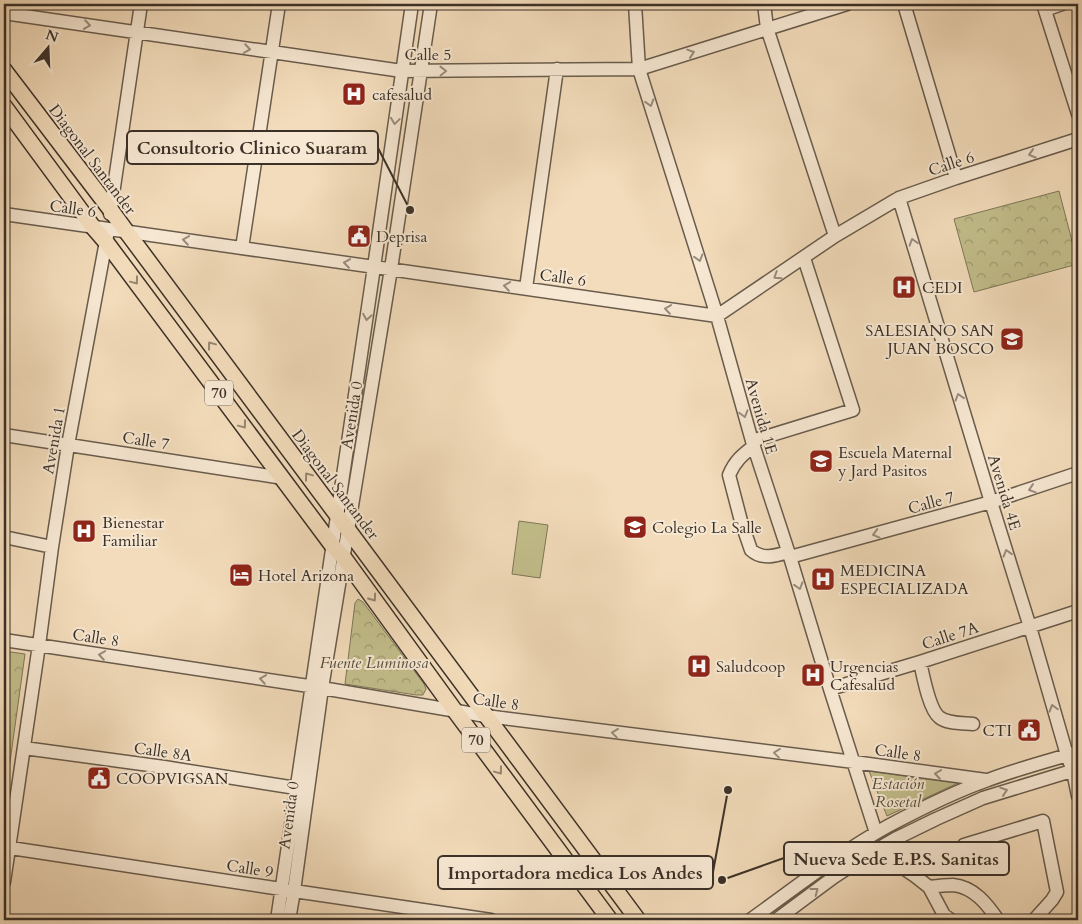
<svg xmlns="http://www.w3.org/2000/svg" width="1082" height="924" viewBox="0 0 1082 924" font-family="Cardo,serif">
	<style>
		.green { fill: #c2be8b; stroke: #7e785a }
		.park { fill: url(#park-crowns); stroke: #7e785a }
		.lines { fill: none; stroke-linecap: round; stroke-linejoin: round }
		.minor-casing { stroke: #695c4d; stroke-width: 15 }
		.major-casing { stroke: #3b3128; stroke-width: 18 }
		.minor { stroke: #f7e8d3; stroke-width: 12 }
		.major { stroke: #f3dcbb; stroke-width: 15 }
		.oneway { stroke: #998c7e }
		.oneway2 { stroke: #978672 }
		.labels { text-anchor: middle; stroke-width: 4; stroke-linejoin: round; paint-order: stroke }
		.shield { fill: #f7e8d3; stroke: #73685b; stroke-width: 1 }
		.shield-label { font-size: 15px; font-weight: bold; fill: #3b3128 }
		.street-label { font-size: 16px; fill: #3b3128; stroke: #f7e8d3 }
		.poi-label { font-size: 16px; fill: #3b3128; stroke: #f7e8d3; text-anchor: start }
		.park-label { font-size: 16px; font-style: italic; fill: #564d3c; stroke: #f7e8d3 }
		.leader { fill: none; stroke: #3b3128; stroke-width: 2 }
		.callout-dot { fill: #3b3128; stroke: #f7e8d3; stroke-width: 2 }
		.callout { fill: #f7e8d3; stroke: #3b3128; stroke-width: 2 }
		.callout-label { font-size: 18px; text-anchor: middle; font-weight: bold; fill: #3b3128 }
	</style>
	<defs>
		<pattern id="park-crowns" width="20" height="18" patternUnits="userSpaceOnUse" patternTransform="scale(1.25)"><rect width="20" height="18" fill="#c2be8b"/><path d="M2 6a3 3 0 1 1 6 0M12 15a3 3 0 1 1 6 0" fill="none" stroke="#9f9b72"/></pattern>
	</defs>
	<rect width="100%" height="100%" fill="#f3dcbb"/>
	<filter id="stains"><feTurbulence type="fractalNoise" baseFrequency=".004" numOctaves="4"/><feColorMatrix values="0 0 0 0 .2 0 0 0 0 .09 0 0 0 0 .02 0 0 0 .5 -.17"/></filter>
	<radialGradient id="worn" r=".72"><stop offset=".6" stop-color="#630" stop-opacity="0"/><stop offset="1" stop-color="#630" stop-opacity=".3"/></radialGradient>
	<path class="green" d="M519,521L548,525L540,578L512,574Z
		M869,771L958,783L887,816Z"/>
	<path class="park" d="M1059,191L1078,264L974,292L954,219Z
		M358,599L363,602L424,684L426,689L423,695H416L345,684L355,603Z
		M4,651L25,654L4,805Z"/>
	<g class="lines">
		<g class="minor-casing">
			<path id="minor" d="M635,4L639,69L717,316L752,441L790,557L830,689L876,833
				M764,4L767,28L835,236
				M904,4L956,178
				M1043,4L1078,114
				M1045,10L1062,4
				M4,13L402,71L639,69L847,4
				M899,198L991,502L1030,627L1067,755L1073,771L1078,796
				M4,214L717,316L835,236L899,198L956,178L1078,139
				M110,214L141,4
				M242,248L279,4
				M526,288L557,69
				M4,435L283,478
				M752,441L853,410L804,258
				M754,446C742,455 735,461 729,475L741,521L751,550C762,560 775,556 788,552
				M4,537L52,547
				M790,557L991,502L1078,473
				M4,640L322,688L486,716L854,762L986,780
				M920,662C923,675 929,709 939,717C947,724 963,723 973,724
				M830,689L920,662L1078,611
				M24,748L164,767L296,788
				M964,845L1043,821L1057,892L1052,900L1034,920
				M4,847L294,891L491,920
				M871,853L903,868L915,876L929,887L944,915L951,920
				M4,882L39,645L52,547L68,445L107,236
				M929,887C937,886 945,885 953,885C974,887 987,904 998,920
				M277,920L374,267L412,4
				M289,920L294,891L322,688L391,269L431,4
				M750,920C795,888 839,853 888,826C920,809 953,792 988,780C1017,769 1048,761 1078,752
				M776,920L834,877L871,853L895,839L936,819L983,798L1078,769"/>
		</g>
		<g class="major-casing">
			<path id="major" d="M4,70L110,209L126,231L638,920
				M4,106L93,227L106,242L332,545L344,558L455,711L610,920"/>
		</g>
		<use href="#minor" class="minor"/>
		<use href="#major" class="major"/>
	</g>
	<defs><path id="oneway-chevron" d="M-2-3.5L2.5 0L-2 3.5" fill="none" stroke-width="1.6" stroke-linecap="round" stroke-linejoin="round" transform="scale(1.25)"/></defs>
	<g class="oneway">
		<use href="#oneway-chevron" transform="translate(87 25) rotate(8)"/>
		<use href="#oneway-chevron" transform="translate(247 49) rotate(9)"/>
		<use href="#oneway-chevron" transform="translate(691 53) rotate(-18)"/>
		<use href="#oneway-chevron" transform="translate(443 71) rotate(-1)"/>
		<use href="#oneway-chevron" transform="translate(650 103) rotate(73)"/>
		<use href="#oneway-chevron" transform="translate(395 121) rotate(98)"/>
		<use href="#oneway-chevron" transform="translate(1032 154) rotate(163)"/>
		<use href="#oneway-chevron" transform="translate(186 240) rotate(-172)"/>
		<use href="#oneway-chevron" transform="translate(913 242) rotate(-107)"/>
		<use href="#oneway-chevron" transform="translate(699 258) rotate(73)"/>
		<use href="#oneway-chevron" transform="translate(347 263) rotate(-172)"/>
		<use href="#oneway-chevron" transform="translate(777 276) rotate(147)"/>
		<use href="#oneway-chevron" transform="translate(507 286) rotate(-172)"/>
		<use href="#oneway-chevron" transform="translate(668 309) rotate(-172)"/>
		<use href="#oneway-chevron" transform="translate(367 317) rotate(99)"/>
		<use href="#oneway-chevron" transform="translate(959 397) rotate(-107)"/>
		<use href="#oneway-chevron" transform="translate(744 414) rotate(74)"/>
		<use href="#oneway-chevron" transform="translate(1032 489) rotate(162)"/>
		<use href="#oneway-chevron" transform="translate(876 534) rotate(165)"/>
		<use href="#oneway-chevron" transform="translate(1007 553) rotate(-107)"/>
		<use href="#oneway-chevron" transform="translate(799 586) rotate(73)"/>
		<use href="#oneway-chevron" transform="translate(102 655) rotate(-171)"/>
		<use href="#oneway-chevron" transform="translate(263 679) rotate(-171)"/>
		<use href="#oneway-chevron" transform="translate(1053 708) rotate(-106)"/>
		<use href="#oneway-chevron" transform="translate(615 733) rotate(-173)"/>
		<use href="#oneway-chevron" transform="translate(777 753) rotate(-173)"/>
		<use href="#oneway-chevron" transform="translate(938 774) rotate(-172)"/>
		<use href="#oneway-chevron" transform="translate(1004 791) rotate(-18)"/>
		<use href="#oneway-chevron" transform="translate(815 891) rotate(-37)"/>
	</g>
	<g class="oneway2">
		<use href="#oneway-chevron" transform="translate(135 281) rotate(53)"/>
		<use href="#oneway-chevron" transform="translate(211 345) rotate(-127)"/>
		<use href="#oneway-chevron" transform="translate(243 425) rotate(53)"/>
		<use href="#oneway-chevron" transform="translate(308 476) rotate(-127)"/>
		<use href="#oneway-chevron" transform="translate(373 598) rotate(54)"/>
		<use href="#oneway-chevron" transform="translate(499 771) rotate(53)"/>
	</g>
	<defs>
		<g id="hospital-square" transform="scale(1.25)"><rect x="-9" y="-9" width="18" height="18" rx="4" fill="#8f2418" stroke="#f7e8d3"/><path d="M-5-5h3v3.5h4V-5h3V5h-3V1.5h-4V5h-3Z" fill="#fff"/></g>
		<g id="civic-square" transform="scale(1.25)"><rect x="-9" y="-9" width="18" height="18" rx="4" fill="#8f2418" stroke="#f7e8d3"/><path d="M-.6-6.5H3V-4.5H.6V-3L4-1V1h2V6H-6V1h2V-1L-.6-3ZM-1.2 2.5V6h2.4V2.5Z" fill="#fff"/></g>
		<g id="university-square" transform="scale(1.25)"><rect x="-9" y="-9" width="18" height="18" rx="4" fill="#8f2418" stroke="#f7e8d3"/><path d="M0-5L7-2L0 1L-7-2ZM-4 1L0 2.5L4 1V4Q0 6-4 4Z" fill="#fff"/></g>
		<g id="school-square" transform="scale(1.25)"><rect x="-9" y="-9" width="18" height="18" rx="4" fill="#8f2418" stroke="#f7e8d3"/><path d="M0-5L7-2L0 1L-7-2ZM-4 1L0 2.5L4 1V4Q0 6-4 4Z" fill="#fff"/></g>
		<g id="hotel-square" transform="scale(1.25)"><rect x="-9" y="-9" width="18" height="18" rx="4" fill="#8f2418" stroke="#f7e8d3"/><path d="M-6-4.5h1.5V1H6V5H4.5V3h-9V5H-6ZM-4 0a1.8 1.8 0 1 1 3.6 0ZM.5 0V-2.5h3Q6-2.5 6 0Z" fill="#fff"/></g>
	</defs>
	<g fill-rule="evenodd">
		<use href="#hospital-square" x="354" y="94"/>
		<use href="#civic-square" x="359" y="236"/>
		<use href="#hospital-square" x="904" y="287"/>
		<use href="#university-square" x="1012" y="339"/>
		<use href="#school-square" x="821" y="461"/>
		<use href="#school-square" x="635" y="527"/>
		<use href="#hospital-square" x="84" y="531"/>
		<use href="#hotel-square" x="241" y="575"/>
		<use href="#hospital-square" x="823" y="579"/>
		<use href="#hospital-square" x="699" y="666"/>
		<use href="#hospital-square" x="813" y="675"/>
		<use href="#civic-square" x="1029" y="730"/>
		<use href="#civic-square" x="99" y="778"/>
	</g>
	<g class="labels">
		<g class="shield">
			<rect x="205" y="380.5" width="28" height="25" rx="4"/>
			<rect x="462" y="727.5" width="28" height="25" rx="4"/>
		</g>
		<g class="shield-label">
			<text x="219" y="398">70</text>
			<text x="476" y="745">70</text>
		</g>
		<g class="street-label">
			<text x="428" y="60">Calle 5</text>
			<text transform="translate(93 159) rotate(53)" y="6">Diagonal Santander</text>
			<text transform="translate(951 163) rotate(-18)" y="6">Calle 6</text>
			<text transform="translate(73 208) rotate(8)" y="6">Calle 6</text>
			<text transform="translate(563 277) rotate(8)" y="6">Calle 6</text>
			<text transform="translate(351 415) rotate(-81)" y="6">Avenida 0</text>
			<text transform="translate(762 416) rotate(74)" y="6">Avenida 1E</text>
			<text transform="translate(53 440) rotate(-80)" y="6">Avenida 1</text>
			<text transform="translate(146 440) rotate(9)" y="6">Calle 7</text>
			<text transform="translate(336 484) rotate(53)" y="6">Diagonal Santander</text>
			<text transform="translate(1005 492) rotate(73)" y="6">Avenida 4E</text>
			<text transform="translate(931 502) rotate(-15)" y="6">Calle 7</text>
			<text transform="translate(950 635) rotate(-18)" y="6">Calle 7A</text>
			<text transform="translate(96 637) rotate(9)" y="6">Calle 8</text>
			<text transform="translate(496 701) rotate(8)" y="6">Calle 8</text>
			<text transform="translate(163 751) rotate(8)" y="6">Calle 8A</text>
			<text transform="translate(898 752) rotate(8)" y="6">Calle 8</text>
			<text transform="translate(288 815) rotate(-82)" y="6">Avenida 0</text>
			<text transform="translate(250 868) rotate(9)" y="6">Calle 9</text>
		</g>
		<g class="poi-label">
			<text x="372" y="100">cafesalud</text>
			<text x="376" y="242">Deprisa</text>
			<text x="922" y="293">CEDI</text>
			<text x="994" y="336" text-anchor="end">SALESIANO SAN<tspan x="994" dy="18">JUAN BOSCO</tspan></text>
			<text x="838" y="458">Escuela Maternal<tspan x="838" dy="18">y Jard Pasitos</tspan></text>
			<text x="102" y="528">Bienestar<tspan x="102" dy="18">Familiar</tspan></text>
			<text x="652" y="533">Colegio La Salle</text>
			<text x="840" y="576">MEDICINA<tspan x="840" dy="18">ESPECIALIZADA</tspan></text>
			<text x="258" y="581">Hotel Arizona</text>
			<text x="716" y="672">Saludcoop</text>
			<text x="830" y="672">Urgencias<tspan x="830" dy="18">Cafesalud</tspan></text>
			<text x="1012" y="736" text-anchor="end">CTI</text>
			<text x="116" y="784">COOPVIGSAN</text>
		</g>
		<g class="park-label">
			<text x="374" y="668">Fuente Luminosa</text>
			<text x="898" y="789">Estación<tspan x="898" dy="18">Rosetal</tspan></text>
		</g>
	</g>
	<path class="leader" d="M410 210L378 148M722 880L784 858M728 790L713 872"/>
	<g class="callout-dot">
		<circle cx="410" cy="210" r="5"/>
		<circle cx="722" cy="880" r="5"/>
		<circle cx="728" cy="790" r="5"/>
	</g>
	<g class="callout">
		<rect x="127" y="131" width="251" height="33" rx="5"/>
		<rect x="784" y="842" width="225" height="33" rx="5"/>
		<rect x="438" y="856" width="275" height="33" rx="5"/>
	</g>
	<g class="callout-label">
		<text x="252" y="154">Consultorio Clinico Suaram</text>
		<text x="896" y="865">Nueva Sede E.P.S. Sanitas</text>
		<text x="575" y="879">Importadora medica Los Andes</text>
	</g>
	<rect width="1082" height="924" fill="none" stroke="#f3dcbb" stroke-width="20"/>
	<rect x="5" y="5" width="1072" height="914" fill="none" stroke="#3b3128" stroke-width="2.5"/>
	<rect x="10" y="10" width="1062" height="904" fill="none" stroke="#3b3128"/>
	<g transform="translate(48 48) rotate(19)" stroke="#f7e8d3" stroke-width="4" paint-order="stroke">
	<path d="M0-4L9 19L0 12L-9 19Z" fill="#3b3128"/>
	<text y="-8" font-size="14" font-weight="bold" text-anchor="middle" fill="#3b3128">N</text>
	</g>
	<rect width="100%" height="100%" filter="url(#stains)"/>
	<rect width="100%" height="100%" fill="url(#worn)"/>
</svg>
